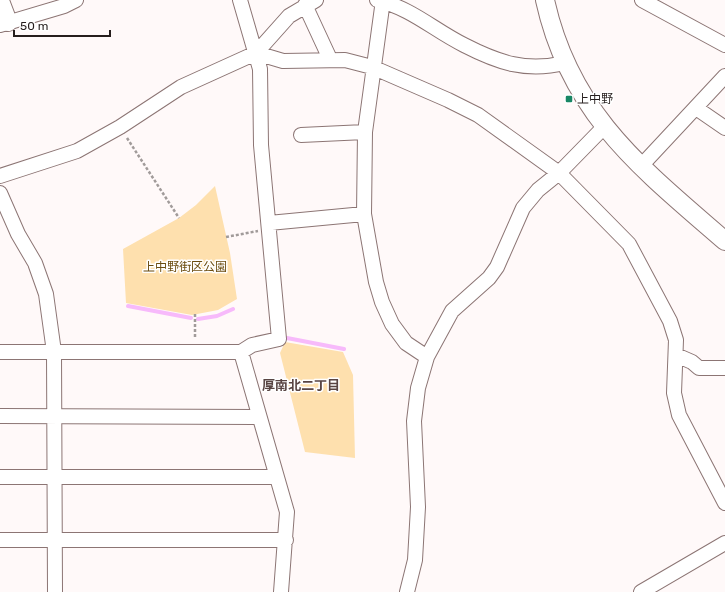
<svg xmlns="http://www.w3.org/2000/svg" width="725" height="592" viewBox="0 0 725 592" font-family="Rubik,'Noto Sans JP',sans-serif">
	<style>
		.green { fill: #fee0ae }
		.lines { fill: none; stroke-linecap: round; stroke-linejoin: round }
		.stream { stroke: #f7bafb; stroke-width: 4 }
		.minor-casing { stroke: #8c7574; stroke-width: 16 }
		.tertiary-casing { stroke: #8c7574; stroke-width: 20 }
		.path { stroke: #a19b9a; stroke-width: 2.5; stroke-dasharray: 3 2; stroke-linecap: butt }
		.minor { stroke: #fff; stroke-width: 14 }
		.tertiary { stroke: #fff; stroke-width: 18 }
		.poi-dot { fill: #188765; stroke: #fff; stroke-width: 1.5 }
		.labels { text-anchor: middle; stroke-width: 3; stroke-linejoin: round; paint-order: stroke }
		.poi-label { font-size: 12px; fill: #261e1d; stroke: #fff; text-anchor: start }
		.park-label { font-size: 12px; fill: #6b4d10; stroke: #fff }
		.neighbourhood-label { font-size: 13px; font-weight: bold; fill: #594543; stroke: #fff }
	</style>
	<rect width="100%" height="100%" fill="#fff9f9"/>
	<path class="green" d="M215,186L230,253L237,299L218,310L192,315L126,303L123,249L179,218L196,205Z
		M285,342L343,352L353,375L355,458L305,452L280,353Z"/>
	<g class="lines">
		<path class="stream" d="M128,306L191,318
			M198,319L217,316L233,309
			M287,338L344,349"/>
		<g class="minor-casing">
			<path id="minor" d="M377,0C413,9 432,29 464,45C499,63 526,72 565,63
				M383,0L365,132L364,214L376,282L382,302L392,324L406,343L427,357
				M642,0L725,45
				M305,5L330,59
				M0,25L64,6L76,0
				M256,53L283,61L345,60L372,67L448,100L478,115L559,173L629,244L670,321L676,340L674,393L679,415L725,503
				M696,108L725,128
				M301,135L365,132
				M641,166L725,76
				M0,176L77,151L120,127L181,87L256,53L289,16L316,0
				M0,193L18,234L35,263L46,294L54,352L55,592
				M269,223L364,214
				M0,352H241L252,345L279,339L261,145L260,69L240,0
				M241,352L287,512L281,592
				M676,355L692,362L699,368H725
				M0,416L259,417
				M0,477H276
				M0,540H286
				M407,592L415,560L418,507L414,421L418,388L427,357L452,311L489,278L497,267L523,208L538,190L559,173L604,127
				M641,592L725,543"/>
		</g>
		<g class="tertiary-casing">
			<path id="tertiary" d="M545,0C570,114 641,168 725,241
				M0,1L8,22"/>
		</g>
		<path class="path" d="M127,138L179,218
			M226,237L258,231
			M195,314V339"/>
		<use href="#minor" class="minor"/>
		<use href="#tertiary" class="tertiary"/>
	</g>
	<rect class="poi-dot" x="565" y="95" width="8" height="8" rx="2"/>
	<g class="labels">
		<g class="poi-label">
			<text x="577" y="103">上中野</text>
		</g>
		<g class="park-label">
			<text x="185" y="271">上中野街区公園</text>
		</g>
		<g class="neighbourhood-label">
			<text x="301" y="390">厚南北二丁目</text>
		</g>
	</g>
	<path d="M14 30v6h96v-6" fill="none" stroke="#261e1d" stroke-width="2"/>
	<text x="20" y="30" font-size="12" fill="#261e1d" stroke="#ffffff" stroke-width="3" paint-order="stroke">50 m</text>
</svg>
